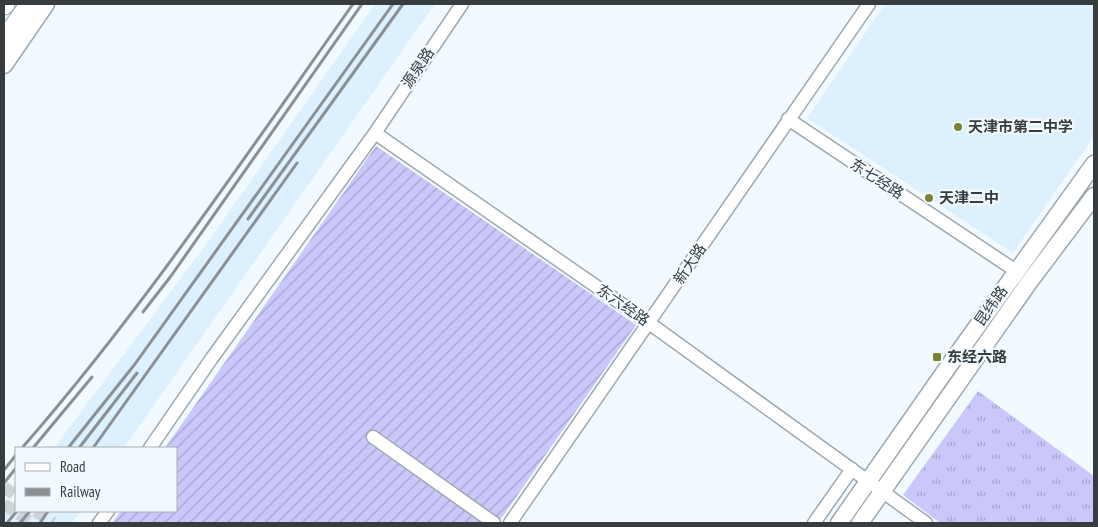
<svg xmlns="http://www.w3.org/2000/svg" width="1098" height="527" viewBox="0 0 1098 527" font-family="'PT Sans Narrow','Noto Sans SC',sans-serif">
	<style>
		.built { fill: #ddf0fd }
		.grass { fill: url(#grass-tufts) }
		.garden { fill: url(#garden-furrows) }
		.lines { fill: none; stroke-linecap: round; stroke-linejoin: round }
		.minor-tunnel { stroke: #cdd4d9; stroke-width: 12; stroke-dasharray: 12 6; stroke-linecap: butt }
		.minor-casing { stroke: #9da8b0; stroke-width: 15 }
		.major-casing { stroke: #9da8b0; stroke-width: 19 }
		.highway-casing { stroke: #9da8b0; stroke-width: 21 }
		.minor { stroke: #fff; stroke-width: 12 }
		.major { stroke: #fff; stroke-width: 16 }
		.highway { stroke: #fff; stroke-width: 19 }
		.rail { stroke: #8a9094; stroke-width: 3 }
		.poi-dot { fill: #7b832f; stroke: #f3faff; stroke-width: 2 }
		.labels { text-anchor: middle; stroke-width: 4.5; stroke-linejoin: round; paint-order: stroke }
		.street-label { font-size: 15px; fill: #373c3f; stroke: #f3faff }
		.poi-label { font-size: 15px; font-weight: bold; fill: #373c3f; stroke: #f3faff; text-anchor: start }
	</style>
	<defs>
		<pattern id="grass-tufts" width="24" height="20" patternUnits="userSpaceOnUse" patternTransform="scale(1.25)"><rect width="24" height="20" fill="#cac8fb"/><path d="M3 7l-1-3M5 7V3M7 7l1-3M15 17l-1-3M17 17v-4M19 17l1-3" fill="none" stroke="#a5a4cd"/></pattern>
		<pattern id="garden-furrows" width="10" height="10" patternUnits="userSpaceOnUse" patternTransform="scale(1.25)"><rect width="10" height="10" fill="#cac8fb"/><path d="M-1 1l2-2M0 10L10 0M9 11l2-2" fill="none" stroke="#a5a4cd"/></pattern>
	</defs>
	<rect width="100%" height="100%" fill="#f3faff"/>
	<path class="built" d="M375,4H435L124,448H54L205,246Z
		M885,4H1094V136L1013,253L807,118Z
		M16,499V511H81L72,523H4V516Z"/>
	<path class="grass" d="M978,391L1094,476V523H940L903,495Z"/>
	<path class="garden" d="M376,146L636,325L498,523H112L121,511H176V448H165Z"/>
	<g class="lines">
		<path class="minor-tunnel" d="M4,487L16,496
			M4,504L32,523
			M36,511L53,523"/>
		<g class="minor-casing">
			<path id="minor" d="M788,119L1016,271
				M375,133L649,323L926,523
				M373,437L494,523
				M150,448L212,358L375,133L462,4
				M99,523L108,511
				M510,523L869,4
				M814,523L852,469"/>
		</g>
		<g class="major-casing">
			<path id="major" d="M4,65L46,4
				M839,523L948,367L1094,164
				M860,523L1030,281L1094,196"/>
		</g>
		<g class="highway-casing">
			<path id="highway" d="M4,5L5,4
				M4,40L30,4"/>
		</g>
		<use href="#minor" class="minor"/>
		<use href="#major" class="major"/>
		<use href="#highway" class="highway"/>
		<path class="rail" d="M248,219L403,4
			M143,312L171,276L362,4
			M22,448C144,308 246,155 353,4
			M33,448L92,377
			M68,448L135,364L393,4
			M79,448L137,373
			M93,448L297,163
			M4,470L16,455
			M4,483L16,468
			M7,523L17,511
			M20,523L30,511
			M40,523L48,511"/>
	</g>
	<g class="poi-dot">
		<circle cx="958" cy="127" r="5"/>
		<circle cx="929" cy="198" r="5"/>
		<rect x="932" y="352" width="10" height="10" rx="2.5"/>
	</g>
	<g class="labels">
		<g class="street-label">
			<text transform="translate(418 68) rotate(-56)" y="5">源泉路</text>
			<text transform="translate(877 179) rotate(33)" y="5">东七经路</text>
			<text transform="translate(690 264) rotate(-56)" y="5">新大路</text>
			<text transform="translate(623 305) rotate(35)" y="5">东六经路</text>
			<text transform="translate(991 306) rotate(-55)" y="5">昆纬路</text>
		</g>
		<g class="poi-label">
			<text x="968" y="132">天津市第二中学</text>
			<text x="939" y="203">天津二中</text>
			<text x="947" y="362">东经六路</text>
		</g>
	</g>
	<rect width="1098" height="527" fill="none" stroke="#373c3f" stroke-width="10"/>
	<rect x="15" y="447" width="162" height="65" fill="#f3faff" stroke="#a8aeb2"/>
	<rect x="25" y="463" width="25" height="8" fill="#ffffff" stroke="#a8aeb2"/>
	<text x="60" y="472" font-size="15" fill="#373c3f">Road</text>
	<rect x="25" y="488" width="25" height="8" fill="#8a9094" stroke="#a8aeb2"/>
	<text x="60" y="497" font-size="15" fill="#373c3f">Railway</text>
</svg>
